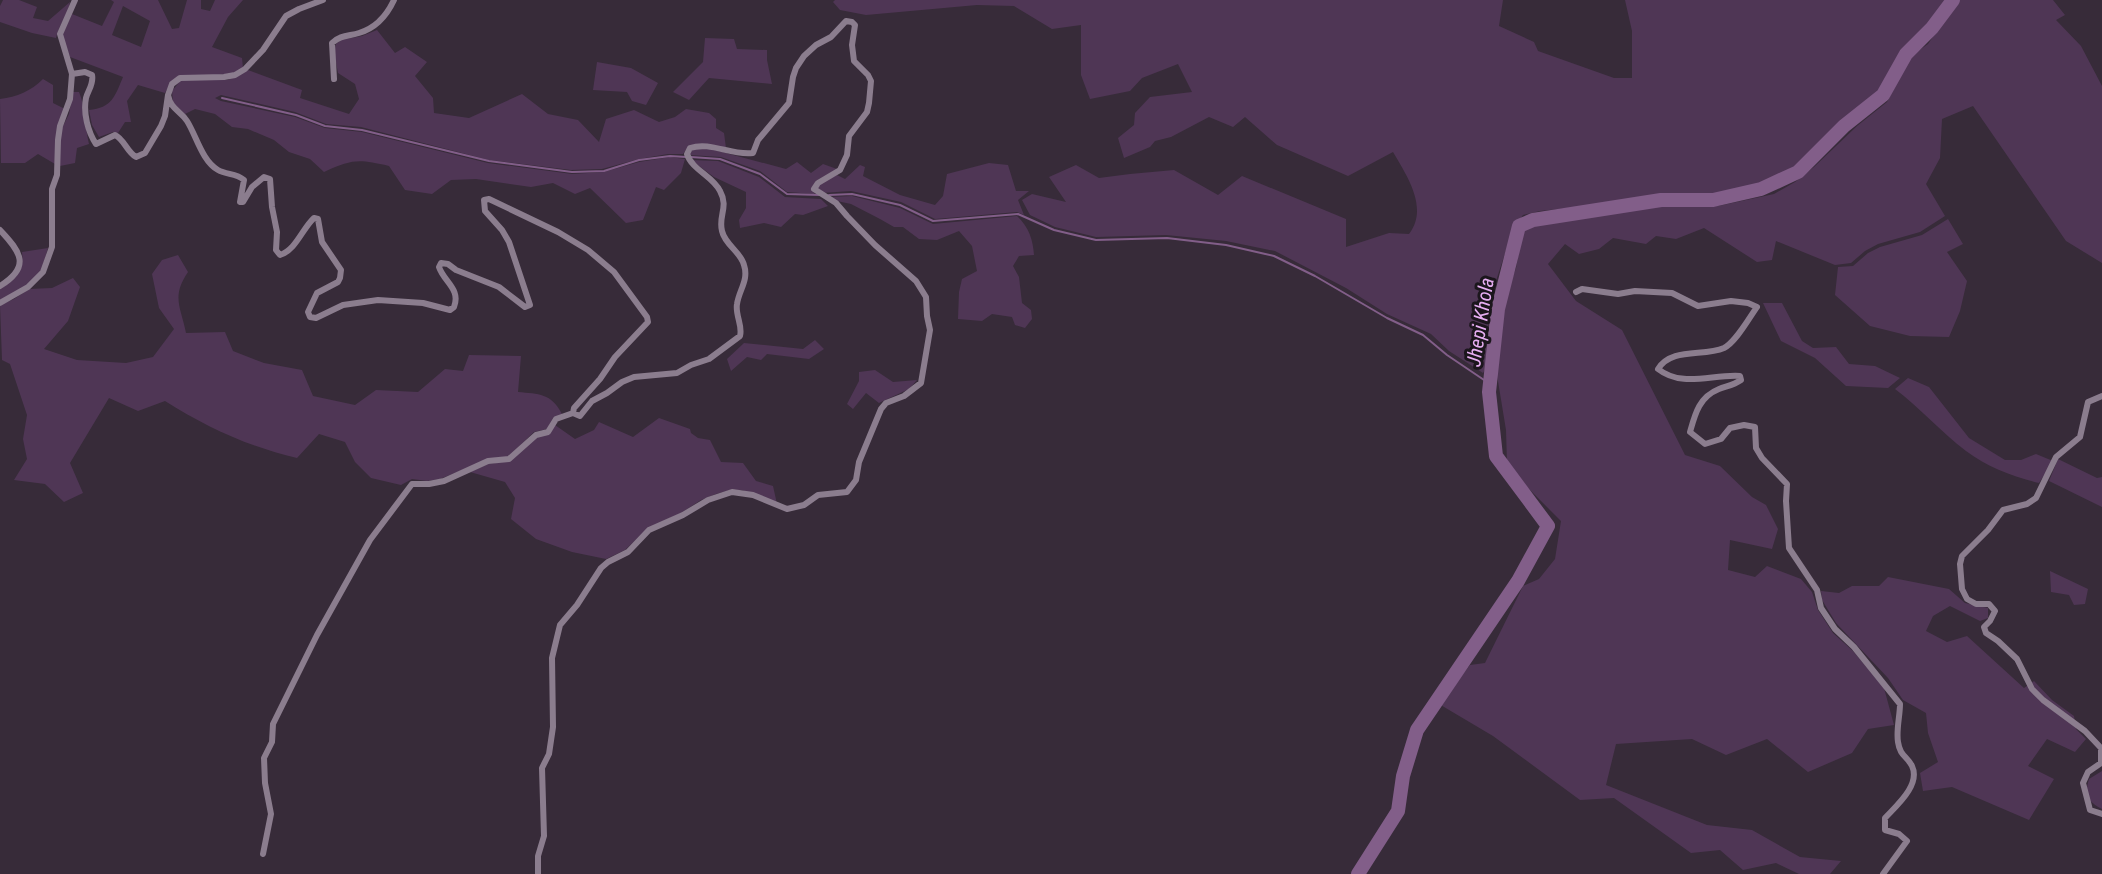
<svg xmlns="http://www.w3.org/2000/svg" width="2102" height="874" viewBox="0 0 2102 874" font-family="'Roboto Condensed',sans-serif">
	<style>
		.green { fill: #4f3655; fill-rule: evenodd }
		.lines { fill: none; stroke-linecap: round; stroke-linejoin: round }
		.stream { stroke: #825e89; stroke-width: 2 }
		.river { stroke: #825e89; stroke-width: 14 }
		.street { stroke: #8b7d8e; stroke-width: 6 }
		.labels { text-anchor: middle; stroke-width: 6; stroke-linejoin: round; paint-order: stroke }
		.water-label { font-size: 20px; font-style: italic; fill: #e6aef1; stroke: #1b161c }
	</style>
	<rect width="100%" height="100%" fill="#372b39"/>
	<path class="green" d="M3,0H19L37,7L33,18L48,21L70,2C68,15 59,25 56,38L32,33L0,22V6Z
		M111,0H158L172,29L179,28L187,0H201V9L210,11L215,0H243L228,17L212,47L242,58L243,68L233,73L171,82L165,93L138,85L127,101L131,122H125L118,133L113,132L99,137L92,125L89,110C112,108 115,96 123,77L70,57L62,35L72,14L102,26L114,2ZM123,6L150,21L141,47L112,35Z
		M835,0H1503L1499,26L1534,42L1538,51L1614,78H1632V31L1625,0H1950L1929,28L1902,53L1877,92L1842,121L1793,171L1758,184L1722,194L1656,196L1614,203L1540,211L1523,215L1513,229L1494,287L1488,313L1489,363L1483,373L1449,351L1431,334L1387,314L1346,288L1275,251L1226,241L1166,235L1096,237L1055,227L1030,215L1022,200L1032,194L1066,202L1049,177L1076,165L1099,178L1130,174L1174,170L1218,195L1242,176L1346,219V247L1389,233L1409,234C1429,208 1407,176 1393,152L1348,176L1277,145L1245,117L1233,127L1209,117L1171,137L1155,141L1150,147L1124,158L1118,138L1134,125L1135,113L1150,97L1192,92L1178,64L1142,78L1130,91L1090,99L1081,75V25L1052,29L1014,6L977,5L866,15L840,10L833,2Z
		M1958,0H2053L2065,15L2056,20L2081,46L2102,86V263L2066,241L1973,106L1942,119L1940,158L1926,184L1945,216L1920,232L1878,244L1865,251L1851,263L1835,265L1776,241L1772,260L1757,262L1704,228L1676,239L1656,236L1646,244L1613,238L1599,249L1579,254L1565,244L1548,264L1576,301L1622,330L1685,455L1720,466L1752,497L1766,505L1778,529L1772,549L1730,540L1728,570L1755,577L1767,566L1801,579L1812,592L1818,610L1833,633L1853,651L1884,688L1894,725L1868,729L1852,753L1808,772L1767,739L1726,755L1692,739L1616,744L1606,785L1707,825L1752,830L1800,857L1841,861L1830,874H1799L1776,863L1743,870L1720,850L1691,853L1614,798L1580,800L1493,736L1439,704L1470,665L1485,663L1523,586L1539,579L1555,559L1561,521L1528,488L1507,463L1506,430L1495,363L1502,306L1516,268L1523,230L1545,223L1662,205L1718,206L1774,194L1795,182L1814,167L1857,126L1887,102L1910,57L1928,44Z
		M377,30L395,53L405,47L427,62L415,76L433,98L434,113L469,118L522,94L548,114L578,120L599,142L606,119L634,110L659,122L675,117L686,109L709,113L716,119V128L724,133L726,148L688,147L683,154H668L639,159L602,169L571,170L489,160L361,127L326,124L295,112L221,95L215,98L221,101L295,117L325,128L362,132L488,163L572,174L604,172L639,162L670,157L685,159L681,173L664,190L656,187L643,220L626,223L590,188L575,194L553,183L531,187L476,179L451,180L432,194L405,190L389,166C358,159 353,159 324,172L310,159L289,152L274,140L248,129L232,127L215,114L195,109L185,114L173,104L172,91L181,80H228L248,70L302,90L300,98L349,114L359,99L355,84L338,73L334,52L336,44L341,40L362,36Z
		M705,38L734,39L737,49L767,50V60L772,84L709,78L689,100L673,92L703,62Z
		M597,62L631,68L658,83L646,105L632,101L627,92L593,90Z
		M43,79L53,85V103L65,109L55,164L38,154L25,163H1L0,99C17,97 31,91 43,79Z
		M73,92H79C86,108 85,128 89,144L77,148L75,163L60,166V140L62,128L69,114Z
		M698,148L711,149L786,169L797,162L811,173L823,164L837,169L816,181L811,189L815,194L787,192L760,171L721,157L689,155L691,150Z
		M691,160L718,161L759,177L785,197L821,199L828,206L803,215L795,214L781,227L764,223L740,228L739,220L746,208V192L714,177Z
		M989,163L1008,165L1016,191H1029L1018,200L1024,215L1017,212L935,219L901,202L851,191L822,193L816,188L820,183L837,175L845,179L860,165L865,167L863,176L900,195L935,205L943,196L947,174Z
		M852,196L900,208L933,224L1017,216C1029,227 1033,240 1034,255L1019,256L1013,266L1019,277L1022,303L1031,310L1032,319L1025,328L1015,325L1012,317L992,314L982,321L958,319L959,292L962,279L977,271L972,246L959,231L937,240L919,239L903,227H894L880,219L851,204L837,201L830,197Z
		M1948,219L1963,244L1947,252L1967,281L1960,311L1949,337L1910,336L1870,326L1835,295L1838,267L1853,266L1868,253L1880,247L1922,235Z
		M48,248L41,272L27,286L0,301V289C16,279 24,271 22,252Z
		M178,255L188,272C171,297 181,307 186,333L225,332L233,351L264,363L302,370L313,396L355,405L376,390L418,392L445,369L463,371L469,355L521,356L518,392C539,394 551,393 562,414L553,418L547,429L534,432L508,457L487,460L440,479L427,481L412,479L401,485L371,478L355,462L345,442L319,434L297,458C249,447 206,427 165,401L138,411L109,398L70,463L83,493L64,502L45,484L14,480L27,459L23,439L27,415L10,364L2,360L0,305L14,299L29,289L52,288L73,278L80,287L68,321L44,349L77,360L126,363L153,357L174,329L159,308L152,274L162,260Z
		M1763,303H1782L1802,341L1813,348L1836,347L1849,364L1875,366L1900,378L1888,388L1846,386L1815,358L1781,341Z
		M815,340L824,349L809,359L767,354L761,360L747,357L731,371L727,359L744,343L803,349Z
		M875,370L893,382L917,380L909,389L879,403L866,393L853,409L847,404L859,381V372Z
		M1908,378L1929,387L1969,438L2005,460H2021L2036,454L2053,461L2039,483C2014,477 1987,467 1966,451C1941,432 1920,408 1895,389Z
		M659,418L690,429L691,433L698,438L710,440L721,462L743,463L756,481L773,486L777,504L742,490H730L716,494L701,500L681,513L648,528L625,550L606,559L572,552L536,539L511,519L515,498L505,482L470,472L488,464L510,461L535,436L555,425L575,439L594,430L599,422L633,437Z
		M2058,459L2097,478L2102,477V507L2049,481Z
		M2050,571L2088,589L2085,604L2074,605L2069,595L2051,592Z
		M1888,577L1949,589L1965,603L1988,608V618L1980,621L1950,606L1933,616L1926,631L1947,642L1967,636L2024,688L2034,681L2052,700L2074,716L2076,729L2086,739L2075,752L2047,739L2028,766L2054,779L2029,820L1952,787L1923,791L1920,773L1938,762L1928,733L1926,713L1903,700L1888,678L1836,623L1822,600L1821,591L1839,593L1852,586H1879Z
		M2102,771V809C2087,801 2084,795 2089,779Z"/>
	<g class="lines">
		<path class="stream" d="M222,98L296,115L325,126L362,130L489,161L572,172L604,171L639,160L670,156L686,157
			M691,157L720,159L760,174L787,194L820,195
			M829,195L852,194L900,205L933,221L1018,214L1054,230L1096,240L1167,238L1226,245L1274,256L1315,276L1387,318L1423,335L1447,355L1490,384"/>
		<path class="river" d="M1358,874L1398,811L1403,776L1417,730L1518,581L1548,526L1496,456L1489,392L1498,309L1519,226L1533,220L1661,200H1713L1761,189L1798,172L1844,126L1883,95L1906,54L1932,28L1953,0"/>
		<path class="street" d="M72,74L85,72L92,75C94,84 88,90 86,98C83,113 88,132 96,144L115,135C124,139 127,152 136,157L145,153L161,126L165,116L168,95L172,84L180,78L224,77L235,75L245,69L263,50L286,16L299,9L323,0
			M334,79L332,43C340,35 349,36 359,33C376,28 387,15 394,0
			M168,95C171,110 180,110 187,121C196,135 202,161 218,170C227,175 236,173 244,180L240,202H243L252,187L264,177L270,179L272,207L277,232L276,250L280,255C296,250 302,229 314,218L318,219L322,242L341,270L340,278L338,282L317,293L308,312L310,317L316,318L343,305L378,300L423,303L450,310L454,307C461,289 444,282 439,267L441,263L448,264L456,270L499,287L525,307L530,305L509,242L502,230L485,211L484,200L489,199L558,232L588,250L614,272L647,317L648,322L615,357L600,379L574,408L573,413L580,416L592,401L607,393L622,382L634,377L677,373L691,365L709,359L740,336C743,326 735,315 737,304C739,290 749,280 744,265C741,252 725,245 722,231C718,216 729,207 720,191C713,176 692,170 687,154L690,148C711,141 731,156 753,153L758,140L789,103L793,77L796,68L804,56L816,45L831,37L846,21L852,22L855,25L852,45L854,61L868,75L871,81L869,103L867,112L849,136L847,155L840,170L818,183L814,189L836,203L847,216L875,245L916,281L926,297L927,316L930,330L921,383L904,396L886,403L881,409L859,462L856,480L847,492L818,495L804,505L787,509L753,495L732,492L708,500L683,515L649,530L628,552L608,562L601,568L577,605L560,625L552,658L553,727L549,754L542,768L544,836L538,856V874
			M0,230C21,252 31,267 0,286
			M1576,292L1582,289L1618,294L1635,291L1672,293L1698,306L1731,301L1748,303L1757,307C1749,318 1736,342 1724,348C1703,357 1672,347 1658,369C1682,388 1712,374 1740,376L1741,380C1734,385 1727,386 1719,389C1699,397 1695,414 1690,432L1705,444L1721,439L1730,428L1744,425L1755,427L1756,448L1762,458L1787,484L1786,501L1789,548L1817,590L1821,608L1835,629L1854,647L1900,704C1900,716 1896,730 1898,742C1900,756 1907,756 1912,766C1921,785 1896,806 1885,818V830L1899,834L1907,841L1883,874
			M0,303L28,287L43,272L52,247V189L57,175L58,140L60,126L70,99L72,74L60,34L75,0
			M2102,396L2088,402L2080,437L2056,457L2036,498L2027,504L2003,510L1988,530L1962,556L1960,564L1962,589L1967,599L1976,604H1989L1995,611L1990,621L1984,627L1986,633L1998,641L2017,659L2032,689L2043,700L2085,731L2101,748V763L2088,772L2083,783L2090,810L2102,814
			M263,854L271,814L265,783L264,758L272,742L273,724L317,635L370,540L412,484H429L444,481L488,461L509,459L536,435L548,432L556,419L573,413"/>
	</g>
	<g class="labels">
		<g class="water-label">
			<text transform="translate(1480 322) rotate(-81)" y="7">Jhepi Khola</text>
		</g>
	</g>
</svg>
